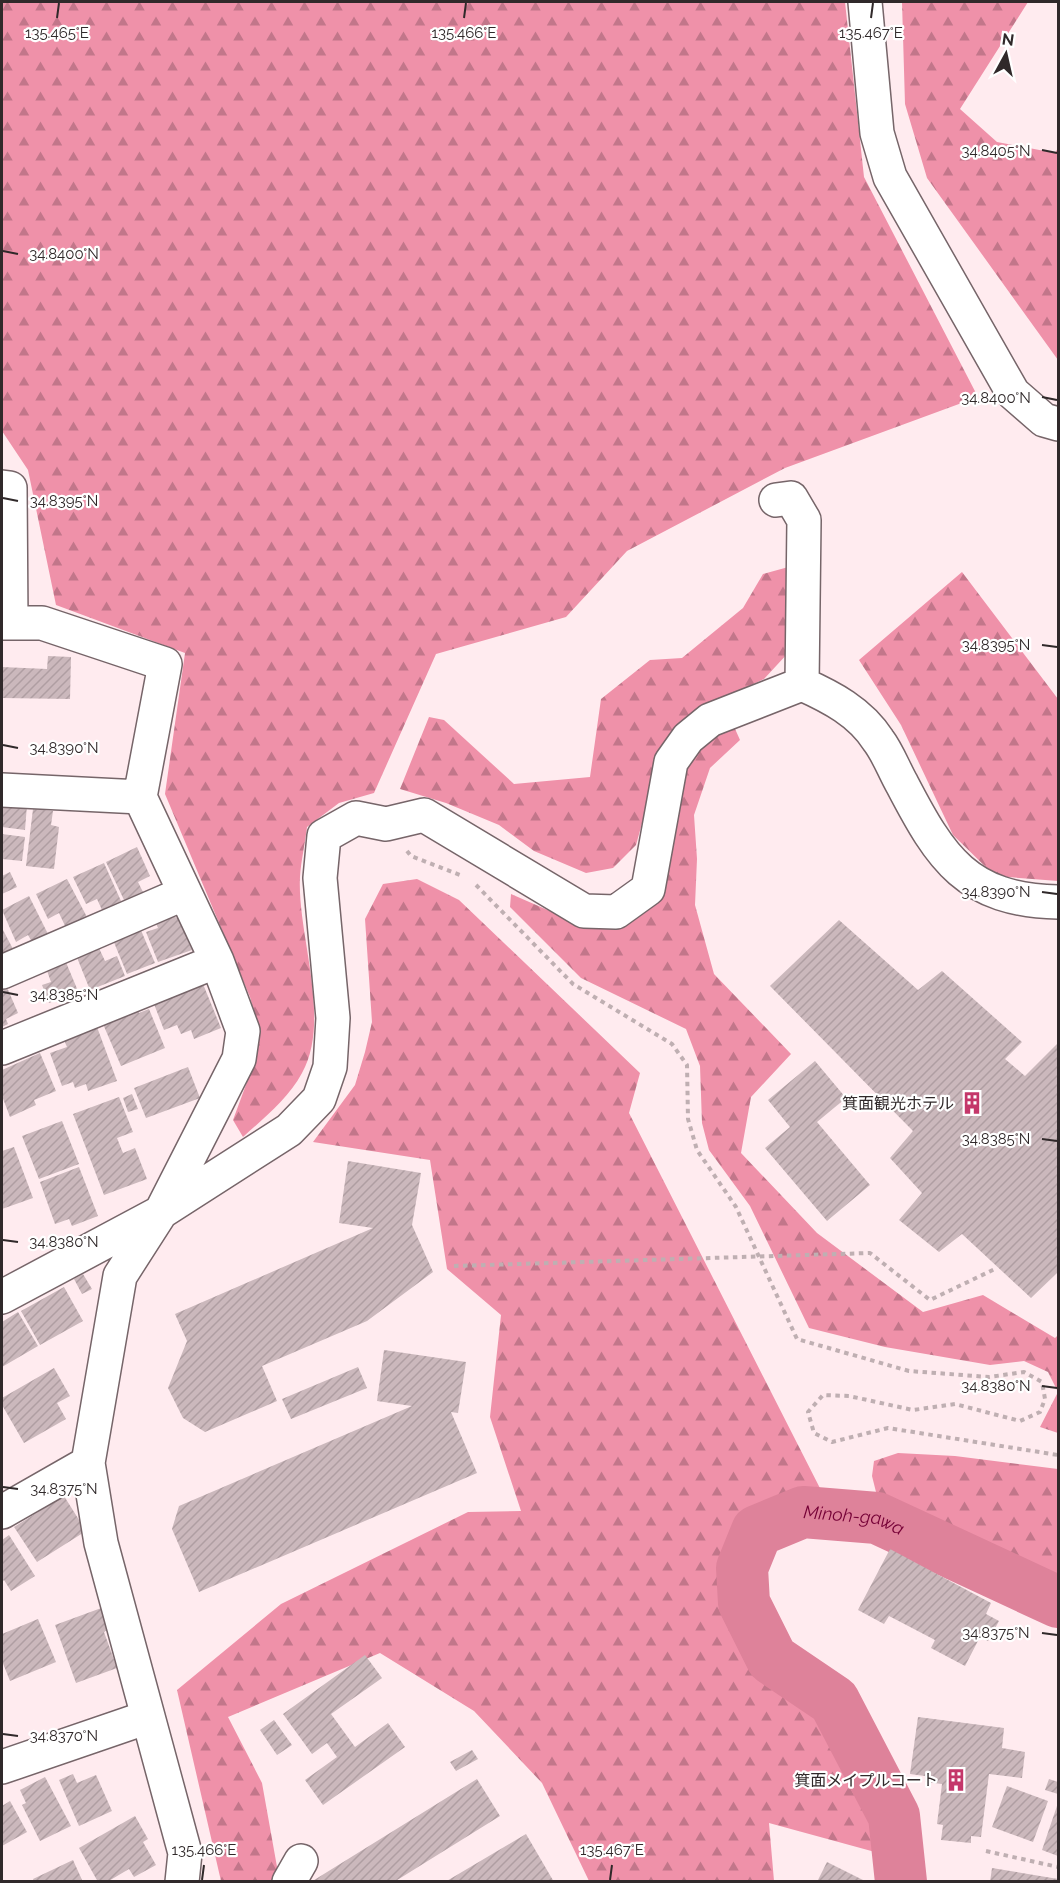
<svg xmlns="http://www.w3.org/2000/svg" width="1060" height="1883" viewBox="0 0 1060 1883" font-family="Raleway,'Noto Sans JP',sans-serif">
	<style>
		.forest { fill: url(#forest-firs) }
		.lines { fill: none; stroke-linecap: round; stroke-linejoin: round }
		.river { stroke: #de829a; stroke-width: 52 }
		.building { fill: url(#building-hatch) }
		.minor-casing { stroke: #766569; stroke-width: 36 }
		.path { stroke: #bfafb2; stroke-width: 4; stroke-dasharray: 4.5 4.5; stroke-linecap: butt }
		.minor { stroke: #fff; stroke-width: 33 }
		.path-bridge { stroke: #bfafb2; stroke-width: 4; stroke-dasharray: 4.5 4.5; stroke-linecap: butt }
		.ticks { fill: none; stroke: #30292a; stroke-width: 2 }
		.labels { text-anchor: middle; stroke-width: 4.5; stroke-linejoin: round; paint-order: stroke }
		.poi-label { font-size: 16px; fill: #30292a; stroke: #fff; text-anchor: end }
		.water-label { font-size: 18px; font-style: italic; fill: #750036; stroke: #fff }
		.ticks-label { font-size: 15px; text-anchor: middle; fill: #30292a; stroke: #fff; stroke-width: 4.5; stroke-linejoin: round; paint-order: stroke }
	</style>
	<defs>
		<pattern id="forest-firs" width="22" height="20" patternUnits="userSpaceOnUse" patternTransform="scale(1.5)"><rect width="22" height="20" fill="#ef91a9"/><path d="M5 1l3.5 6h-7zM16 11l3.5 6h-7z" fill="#c2768a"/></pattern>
		<pattern id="building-hatch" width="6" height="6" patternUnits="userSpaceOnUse" patternTransform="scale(1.5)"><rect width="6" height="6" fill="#cbb8bc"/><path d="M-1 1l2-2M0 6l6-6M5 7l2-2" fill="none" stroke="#af9ea2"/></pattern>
	</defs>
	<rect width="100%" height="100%" fill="#ffebef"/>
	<path class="forest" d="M2,2H845L864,177L978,397L785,468L627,551L566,617L436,654L374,793L339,803L307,827C305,844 301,861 300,877C297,935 332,1019 302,1073C288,1099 265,1117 243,1137L233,1120L254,1063L259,1031L250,997L165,794L185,653L56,605L28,470L2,431Z
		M902,2H1028L960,109L997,142L1055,153L1058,148V360L927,178L905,104Z
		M792,566L789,652L764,679L710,704L680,723L661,755L636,845L613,868L586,873L534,851L499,825L446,803L400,789L429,717L444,720L514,784L590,777L601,699L650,660L682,658L743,608L763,574Z
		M962,572L1058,699V881L995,876L953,835L901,725L859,660Z
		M732,722L740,740L710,768L694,815L697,859L695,905L714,974L791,1054L751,1097L741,1153L817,1233L923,1312L983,1295L1055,1338L1058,1335V1433L1040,1427L1058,1392L1048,1372L1024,1361L990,1365L885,1347L809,1328L750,1206L709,1150L702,1123L700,1066L686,1029L581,978L510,907L511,894L575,922L630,916L679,765Z
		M417,879L459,900L640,1073L629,1113L826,1500L800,1501L748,1527L732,1568L734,1604L760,1659L825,1711L881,1817L886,1855L769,1823L774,1881H589L542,1783L474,1711L380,1653L228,1717L262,1783L279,1878L277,1881H221L177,1690L281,1604L468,1512L521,1511L490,1417L501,1315L447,1269L430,1160L313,1142L355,1085L365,1052L372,1022L365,919L383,884Z
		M898,1453L955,1456L1058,1469V1583L880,1508L872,1476L874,1461Z"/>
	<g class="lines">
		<path class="river" id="s1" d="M901,1882L894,1816L834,1701L772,1659L744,1603L742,1568L757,1531L803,1512L877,1518L1058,1602"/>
	</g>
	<path class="building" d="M48,656L71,657L70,699L2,698V667L47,669Z
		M8,804L27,805L25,830L2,827V807H8Z
		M33,809L53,811L51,825L59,827L54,869L26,866Z
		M2,834L25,837L22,861L2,859Z
		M137,847L150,876L138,882L143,892L124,900L106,862Z
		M104,863L121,901L102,910L97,899L86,904L73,877Z
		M10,872L17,887L2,894V876Z
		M67,879L87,917L66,928L59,913L48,919L36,894Z
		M29,896L48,934L32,942L28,935L16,942L2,910Z
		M169,915L178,918L192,950L158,962L146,932L158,928L155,921Z
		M839,920L918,990L942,971L1022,1042L1005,1059L1025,1076L1058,1043V1272L1031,1298L962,1234L939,1252L899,1220L922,1193L890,1158L913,1131L770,986Z
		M2,928L13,949L2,955Z
		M140,928L155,963L127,974L113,940Z
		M98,946L105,961L117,956L125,976L90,990L76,955Z
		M65,960L78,991L49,1003L42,985L51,982L46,968Z
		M203,984L221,1028L194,1039L191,1030L181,1034L177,1025L164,1030L154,1004Z
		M6,985L18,1013L6,1019L8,1024L2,1027V987Z
		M138,1009L139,1013L149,1009L165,1048L121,1066L103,1024Z
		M97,1027L117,1081L88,1091L86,1084L75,1088L73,1082L62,1086L50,1053L67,1047L64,1040Z
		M40,1053L56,1091L34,1100L36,1105L10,1117L2,1096V1070Z
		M815,1061L846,1098L817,1122L870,1185L827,1221L765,1148L790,1127L768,1100Z
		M188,1067L200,1098L146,1118L134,1088Z
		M132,1094L138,1109L128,1112L123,1098Z
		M119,1097L133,1132L117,1138L123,1153L135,1148L147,1179L104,1195L73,1114Z
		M62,1121L79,1164L39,1179L22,1136Z
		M14,1147L33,1198L2,1209V1151Z
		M348,1161L421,1173L412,1225L433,1272L367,1321L262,1366L277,1401L205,1432L183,1418L168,1388L187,1341L175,1314L373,1228L339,1223Z
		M79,1167L98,1216L72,1226L69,1219L55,1224L40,1182Z
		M83,1274L92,1289L82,1294L74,1279Z
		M64,1287L83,1321L40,1345L21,1311Z
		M18,1312L38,1346L2,1367V1322Z
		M384,1350L466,1362L458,1413L451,1412L477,1473L199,1592L172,1529L179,1506L412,1406L377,1401Z
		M358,1367L367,1388L291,1419L282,1399Z
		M54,1368L70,1396L57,1403L66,1419L24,1443L2,1405V1398Z
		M64,1496L86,1531L37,1562L14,1527Z
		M9,1535L35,1576L11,1591L4,1580L2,1582V1540Z
		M890,1549L991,1603L986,1614L999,1621L988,1641L980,1637L965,1666L931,1648L935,1640L889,1616L884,1624L858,1610Z
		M104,1607L111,1627L104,1632L117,1668L76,1683L55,1625Z
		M38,1619L56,1662L10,1681L2,1661V1634Z
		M365,1655L382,1678L331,1714L355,1747L388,1723L405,1747L323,1805L305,1780L337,1757L327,1743L312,1754L283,1714Z
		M918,1717L1004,1728L1002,1748L1025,1752L1022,1778L989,1774L981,1837L971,1836V1843L941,1840L943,1825L937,1824L942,1784L925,1782V1776L910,1774Z
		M274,1720L292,1745L277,1755L260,1730Z
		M472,1750L478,1759L456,1771L450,1762Z
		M73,1774L77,1783L96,1775L112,1811L79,1826L59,1780Z
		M45,1777L71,1826L40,1841L22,1805L26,1803L20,1790Z
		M477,1779L500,1816L394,1882H311Z
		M1049,1779L1058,1782V1794L1045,1790Z
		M1007,1786L1048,1801L1033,1842L992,1827Z
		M10,1801L27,1832L2,1846V1806Z
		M1058,1803V1856L1042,1850Z
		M135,1816L148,1839L143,1842L156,1865L134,1877L129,1869L107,1882H98L79,1848Z
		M526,1834L554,1882H445Z
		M73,1860L83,1882H34L33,1879Z
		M827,1862L867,1882H817Z
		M992,1868L1058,1879V1882H990Z"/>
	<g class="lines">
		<g class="minor-casing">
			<path id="minor" d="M865,2L877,133L890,177L1013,393L1044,420L1058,424
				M2,487L10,488L11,623
				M776,500L791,498L804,520L802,684
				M2,623H42L165,664L140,797
				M2,790L140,797L217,961L243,1031L239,1059L161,1212L120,1276L88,1463L101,1543L185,1853L182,1882
				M2,972L185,893
				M2,1048L217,961
				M2,1297L161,1212L289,1130L319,1099L330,1067L333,1018L320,878L324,836L356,818L386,824L424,815L584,911L616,912L648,889L671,762L688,738L710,720L802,684C831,697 860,712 878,740C888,753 894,770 902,784C941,859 967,900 1058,902
				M2,1512L88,1463
				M2,1767L148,1717
				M289,1882L301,1861"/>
		</g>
		<path class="path" d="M407,851L411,856L460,875
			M476,885L573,984L672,1044L687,1065L688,1119L697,1150L736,1207L797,1339L909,1371L989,1377L1024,1372L1042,1382L1045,1399L1040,1412L1020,1421L955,1404L913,1410L849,1396L823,1395L808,1412L814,1433L832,1442L888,1428L1058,1455
			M986,1851L1058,1867"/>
		<use href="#minor" class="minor"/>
		<path class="path-bridge" d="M454,1266L870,1253L930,1300L997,1268"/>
	</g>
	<path class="ticks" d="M57,18L59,3M464,18L466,3M871,18L873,3M1042,150L1057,153M3,251L18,254M1042,397L1057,400M3,498L18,501M1042,645L1057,647M3,745L18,748M1042,892L1057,894M3,992L18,995M1042,1139L1057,1141M3,1240L18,1242M1042,1386L1057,1388M3,1487L18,1489M1042,1633L1057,1635M3,1734L18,1736M202,1880L204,1865M610,1880L612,1865"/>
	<defs>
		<g id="building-bare" transform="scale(1.8)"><path d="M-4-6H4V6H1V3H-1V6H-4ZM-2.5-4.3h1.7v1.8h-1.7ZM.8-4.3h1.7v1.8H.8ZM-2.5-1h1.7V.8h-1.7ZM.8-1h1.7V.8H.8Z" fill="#c4376a" stroke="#fff" stroke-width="2.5" paint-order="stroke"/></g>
	</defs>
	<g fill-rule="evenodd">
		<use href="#building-bare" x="972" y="1103"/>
		<use href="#building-bare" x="956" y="1780"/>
	</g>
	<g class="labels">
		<g class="poi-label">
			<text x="954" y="1109">箕面観光ホテル</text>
			<text x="938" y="1786">箕面メイプルコート</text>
		</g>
		<g class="water-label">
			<text dy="6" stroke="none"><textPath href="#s1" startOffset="510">Minoh-gawa</textPath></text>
		</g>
	</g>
	<g class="ticks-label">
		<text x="57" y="38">135.465°E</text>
		<text x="464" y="38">135.466°E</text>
		<text x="871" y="38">135.467°E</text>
		<text x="996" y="156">34.8405°N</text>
		<text x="64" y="259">34.8400°N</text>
		<text x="996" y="403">34.8400°N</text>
		<text x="64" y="506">34.8395°N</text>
		<text x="996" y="650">34.8395°N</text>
		<text x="64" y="753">34.8390°N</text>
		<text x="996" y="897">34.8390°N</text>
		<text x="64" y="1000">34.8385°N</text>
		<text x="996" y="1144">34.8385°N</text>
		<text x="64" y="1247">34.8380°N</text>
		<text x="996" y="1391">34.8380°N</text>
		<text x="64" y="1494">34.8375°N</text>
		<text x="996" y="1638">34.8375°N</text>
		<text x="64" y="1741">34.8370°N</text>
		<text x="204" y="1855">135.466°E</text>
		<text x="612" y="1855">135.467°E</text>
	</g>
	<rect width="1060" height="1883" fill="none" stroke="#30292a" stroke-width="6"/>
	<g transform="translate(1006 54) rotate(8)" stroke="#ffffff" stroke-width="4.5" paint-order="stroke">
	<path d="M0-4.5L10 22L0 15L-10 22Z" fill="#30292a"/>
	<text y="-9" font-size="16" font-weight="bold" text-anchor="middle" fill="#30292a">N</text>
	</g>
</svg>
